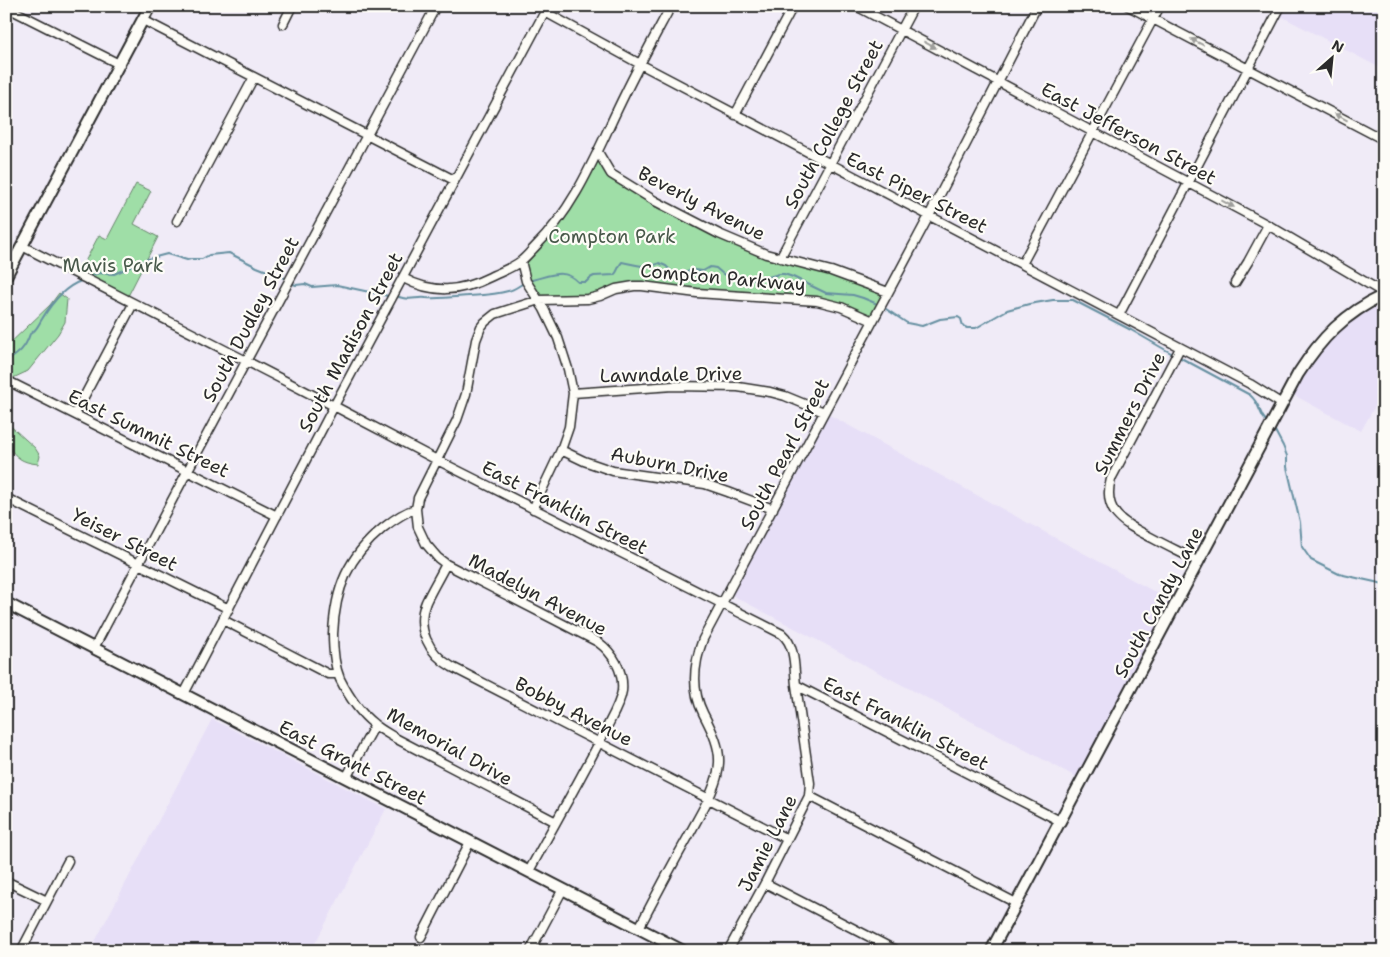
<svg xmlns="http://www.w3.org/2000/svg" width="1390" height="957" viewBox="0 0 1390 957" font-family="'Shantell Sans',sans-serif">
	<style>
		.built { fill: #e7dff7 }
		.green { fill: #9fdea7; stroke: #658469 }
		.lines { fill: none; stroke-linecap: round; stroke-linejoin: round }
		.stream { stroke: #6690a1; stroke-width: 2 }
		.street-casing { stroke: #2b2b2b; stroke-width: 11 }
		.secondary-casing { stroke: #2b2b2b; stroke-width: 14 }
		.street { stroke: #fdfcf7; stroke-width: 8 }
		.secondary { stroke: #fdfcf7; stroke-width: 10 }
		.oneway { fill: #9e9e9b }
		.labels { text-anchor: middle; stroke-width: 4.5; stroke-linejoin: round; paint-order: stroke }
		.street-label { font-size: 19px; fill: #2b2b2b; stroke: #fdfcf7 }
		.park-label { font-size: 19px; fill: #48584a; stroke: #fdfcf7 }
	</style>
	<rect width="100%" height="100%" fill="#f0ebf7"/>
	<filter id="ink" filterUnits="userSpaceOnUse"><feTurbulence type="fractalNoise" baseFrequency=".02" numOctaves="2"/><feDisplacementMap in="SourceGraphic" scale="10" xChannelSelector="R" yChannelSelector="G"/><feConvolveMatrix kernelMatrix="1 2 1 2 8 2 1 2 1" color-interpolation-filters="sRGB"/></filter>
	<g filter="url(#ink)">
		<path class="built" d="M1261,6H1384V70L1277,14Z
			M1384,295V390L1361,431L1288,392L1317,346Z
			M824,412L1177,604L1082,780L728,593Z
			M212,719L386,809L311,951H90Z"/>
		<path class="green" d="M598,152L612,174L719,234L888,292L873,321L841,307L642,286L600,296L539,300L521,261L542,241Z
			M136,184L151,191L134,224L158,237L126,300L78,275L99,235L107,239Z
			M59,293L67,299L65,322L58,334L28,371L13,378L6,373V347L50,305Z
			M6,422L35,448L40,456L38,464C20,462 18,458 6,445Z"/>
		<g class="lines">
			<path class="stream" d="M91,276L98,273L114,274L148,259L167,254L187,260L191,259H202L209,255L229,253L257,267L287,279
				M532,280C549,276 564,267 578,282H586L590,278L594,276L614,275C618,272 618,266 622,262C634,264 649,270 659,263L666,266L675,275L694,270L703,271L710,267L716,268L723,274L730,276L752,279L765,278L779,274H784L793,277L826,293L853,295L863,298L875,303
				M293,284L296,285L305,284L312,287L337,285L388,296
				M399,297C409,301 416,297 426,298C441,299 455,297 469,296C483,295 494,295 508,291C514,290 517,287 522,284
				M886,309L907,323L922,326L940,319L958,317L961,319L963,326L967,328H976L1007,310L1029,304L1053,300H1073L1131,330L1171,353
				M1181,358L1250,395C1261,405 1258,412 1266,421
				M6,362C19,353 25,349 30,334C37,330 38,325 42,319C51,304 64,287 81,281
				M1274,429L1283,446L1287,456V467L1300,522L1302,547L1311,560L1339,574L1384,584"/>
			<g class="street-casing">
				<path id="street" d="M540,6L545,12L640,64L1250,384L1282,404
					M856,6L1268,225L1384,293
					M1128,6L1384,140
					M6,7L119,64
					M143,20L454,180
					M283,24L292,6
					M735,115L793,6
					M598,152L611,174L655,201L719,234L766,254L831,271L888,292
					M177,221L254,77
					M22,246L334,406L437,460L782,634C796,646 794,668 796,685L1060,821
					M780,258L914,6
					M521,261L526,281L544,309L558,338L568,369L573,393L569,427L561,450L533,509
					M1022,264L1160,6
					M403,278C433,294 460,292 490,277C500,272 512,268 521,261C526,257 530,252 534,248C578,205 598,148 625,94C639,65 655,36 671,6
					M1235,283L1248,262L1268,225
					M1119,315L1281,6
					M1180,348L1111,479C1101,515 1128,525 1154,539C1169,547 1184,554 1199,562
					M6,380L277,516
					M573,393L673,386L738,387L770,392L785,396L824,412
					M75,414L133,304
					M561,450L584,461L613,471L705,484L728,492L773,509
					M6,498L229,609
					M416,509C404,512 393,520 383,528C348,557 335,588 333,634C333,648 334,665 340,679C348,695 360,713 374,724C381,730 389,734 397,739L556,822
					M446,564C440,576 432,589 426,602C415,628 429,654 452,667L787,839
					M223,620L328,674H338
					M94,648L188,470L436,6
					M184,694L334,406L548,6
					M346,778L375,725
					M809,796L1016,903
					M529,871C554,825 580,780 604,733C610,720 620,705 622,691C624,671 613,653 598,642L446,564L438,558L426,544L418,527L416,509L418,498L457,420L466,394L476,340L481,327L485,322L495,314L539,300L588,299L600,296L616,289L634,286H642L697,293L817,301L841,307L873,321
					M6,881L47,901
					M765,883L897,951
					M639,928C655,897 671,867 688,837C699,815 718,788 719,763C720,745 711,729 703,713C691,689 694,663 703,639L929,216L1037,6
					M421,937L470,842
					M21,951L68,861
					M530,951L563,889
					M728,951L765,883L809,796L810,783L796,685"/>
			</g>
			<g class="secondary-casing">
				<path id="secondary" d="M6,276L150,6
					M6,603L683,951
					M991,951L1298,374C1321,338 1345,313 1384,295"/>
			</g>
			<use href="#street" class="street"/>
			<use href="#secondary" class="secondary"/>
		</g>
		<defs><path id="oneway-solid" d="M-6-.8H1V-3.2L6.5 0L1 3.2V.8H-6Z" transform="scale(1.25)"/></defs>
		<g class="oneway">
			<use href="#oneway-solid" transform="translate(1197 42) rotate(-153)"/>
			<use href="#oneway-solid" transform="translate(930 45) rotate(28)"/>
			<use href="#oneway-solid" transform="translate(1341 117) rotate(-152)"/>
			<use href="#oneway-solid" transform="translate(1228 204) rotate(28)"/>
		</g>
	</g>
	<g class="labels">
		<g class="street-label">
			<text transform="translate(833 124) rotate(-62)" y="7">South College Street</text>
			<text transform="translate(1129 133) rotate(28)" y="7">East Jefferson Street</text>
			<text transform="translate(917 192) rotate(27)" y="7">East Piper Street</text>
			<text transform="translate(702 203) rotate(27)" y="7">Beverly Avenue</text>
			<text transform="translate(723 277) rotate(5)" y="7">Compton Parkway</text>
			<text transform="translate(250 319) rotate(-62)" y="7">South Dudley Street</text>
			<text transform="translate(350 342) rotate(-62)" y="7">South Madison Street</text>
			<text transform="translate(671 374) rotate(-1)" y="7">Lawndale Drive</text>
			<text transform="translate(1129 413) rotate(-63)" y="7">Summers Drive</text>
			<text transform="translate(149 433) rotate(26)" y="7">East Summit Street</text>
			<text transform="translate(784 454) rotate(-62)" y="7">South Pearl Street</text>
			<text transform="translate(670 464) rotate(11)" y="7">Auburn Drive</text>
			<text transform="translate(565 507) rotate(27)" y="7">East Franklin Street</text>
			<text transform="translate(125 539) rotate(27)" y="7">Yeiser Street</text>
			<text transform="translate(538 594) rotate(28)" y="7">Madelyn Avenue</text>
			<text transform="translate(1158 602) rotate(-62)" y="7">South Candy Lane</text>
			<text transform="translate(574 711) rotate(27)" y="7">Bobby Avenue</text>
			<text transform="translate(906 723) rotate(27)" y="7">East Franklin Street</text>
			<text transform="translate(450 746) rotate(29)" y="7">Memorial Drive</text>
			<text transform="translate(353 762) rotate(27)" y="7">East Grant Street</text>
			<text transform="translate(767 843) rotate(-63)" y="7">Jamie Lane</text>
		</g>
		<g class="park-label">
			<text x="612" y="243">Compton Park</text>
			<text x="113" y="272">Mavis Park</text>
		</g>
	</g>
	<rect width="1390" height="957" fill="none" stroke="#fdfcf7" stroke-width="25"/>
	<rect x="12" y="12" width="1365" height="932" fill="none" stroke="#2b2b2b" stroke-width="2" filter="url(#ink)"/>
	<g transform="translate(1332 58) rotate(27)" stroke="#fdfcf7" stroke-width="4" paint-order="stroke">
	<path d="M0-4L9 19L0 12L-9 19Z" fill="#2b2b2b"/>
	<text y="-8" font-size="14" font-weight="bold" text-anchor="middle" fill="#2b2b2b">N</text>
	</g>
</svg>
